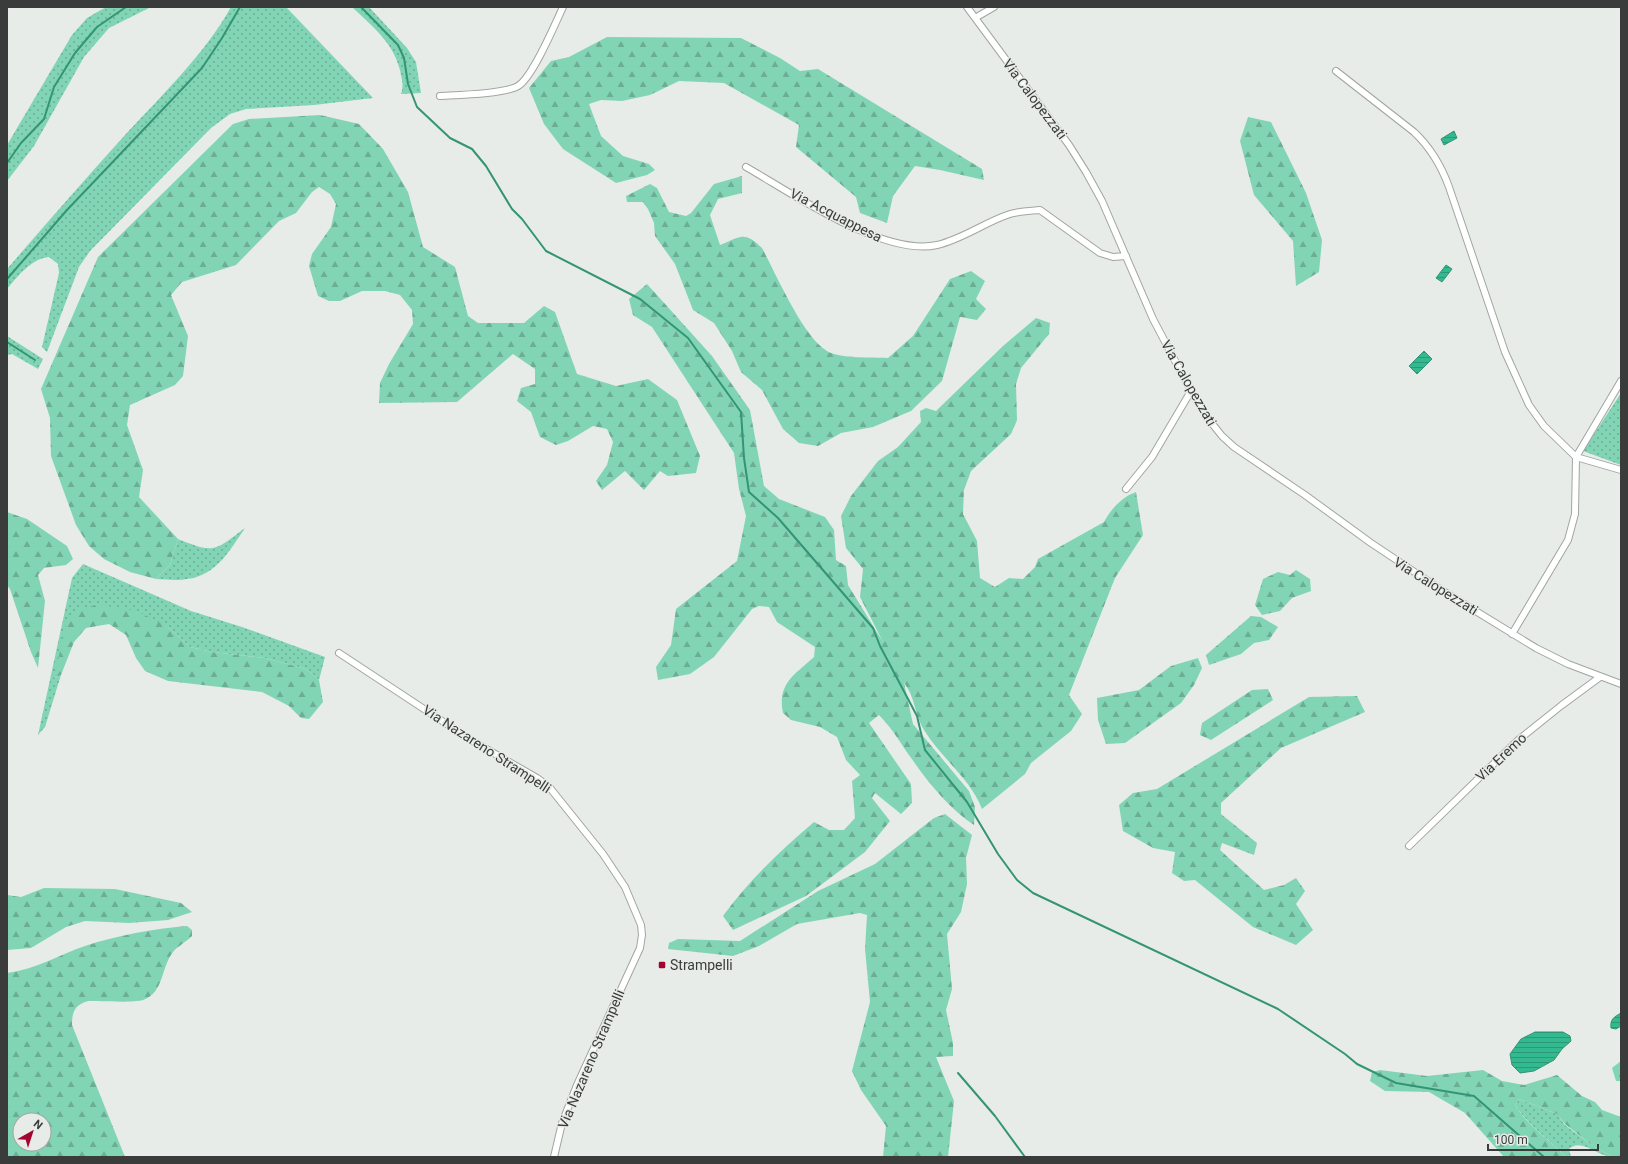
<svg xmlns="http://www.w3.org/2000/svg" width="1628" height="1164" viewBox="0 0 1628 1164" font-family="Roboto,sans-serif">
	<style>
		.grass { fill: url(#grass-dots) }
		.forest { fill: url(#forest-firs); fill-rule: evenodd }
		.water { fill: url(#water-rules); stroke: #349476 }
		.lines { fill: none; stroke-linecap: round; stroke-linejoin: round }
		.stream { stroke: #349476; stroke-width: 2 }
		.street-casing { stroke: #a0a5a2; stroke-width: 8 }
		.street { stroke: #fff; stroke-width: 6 }
		.poi-dot { fill: #a3052f; stroke: #e7ece9; stroke-width: 1.5 }
		.labels { text-anchor: middle; stroke-width: 3; stroke-linejoin: round; paint-order: stroke }
		.street-label { font-size: 14px; fill: #3a3c3b; stroke: #e7ece9 }
		.poi-label { font-size: 14px; fill: #3a3c3b; stroke: #e7ece9; text-anchor: start }
	</style>
	<defs>
		<pattern id="grass-dots" width="8" height="8" patternUnits="userSpaceOnUse"><rect width="8" height="8" fill="#81d5b5"/><path d="M2 2h.1M6 6h.1" fill="none" stroke="#6bae94" stroke-width="1.8" stroke-linecap="round"/></pattern>
		<pattern id="forest-firs" width="22" height="20" patternUnits="userSpaceOnUse"><rect width="22" height="20" fill="#81d5b5"/><path d="M5 1l3.5 6h-7zM16 11l3.5 6h-7z" fill="#6bae94"/></pattern>
		<pattern id="water-rules" width="6" height="5" patternUnits="userSpaceOnUse"><rect width="6" height="5" fill="#32b98f"/><path d="M0 2.5h6" fill="none" stroke="#2b9876"/></pattern>
	</defs>
	<rect width="100%" height="100%" fill="#e7ece9"/>
	<path class="grass" d="M106,7H151L109,28L84,57L34,146L7,181V145L72,35L87,18Z
		M231,7H286L373,98L314,105L246,109L230,114L211,128L90,251L79,267L47,352L42,347L59,273L58,264L49,257C32,258 17,277 7,289V269C46,224 85,179 125,135C162,95 204,55 231,7Z
		M352,7H369L407,48L416,62L421,93L401,94C404,85 402,80 400,70C393,42 372,26 352,7Z
		M7,336L43,359L38,369L12,354L7,355Z
		M1621,393V465L1583,451Z
		M245,528C230,550 216,576 187,579C177,581 166,579 156,579L170,565L178,539C215,554 214,551 245,528Z
		M83,564L191,611L242,627L325,657L319,680L306,669L265,658L212,652L190,647L168,627L80,608L55,678L61,675L45,727L38,735L72,578Z
		M1519,1099L1557,1114L1565,1125L1593,1146L1613,1157C1598,1157 1581,1137 1569,1149L1571,1157H1566C1549,1139 1529,1126 1515,1105Z"/>
	<path class="forest" d="M607,37L741,38L780,58L800,71L818,69L982,169L984,180L940,170L915,166L893,196L887,223L860,213L856,197L796,147L799,125L724,83L679,81L650,95L622,101L601,100L589,104L601,136L623,156L649,164L655,170L647,175L616,183L563,149L544,124L529,88L551,61L569,57Z
		M320,115L359,124L383,149L408,192L423,247L455,267L468,316L478,323H524L544,306L555,312L577,374L616,386L648,379L677,400L700,456L696,473L668,476L660,471L644,490L625,471L602,490L596,481L607,465L613,442L607,429L593,426L568,441L556,445L540,437L531,412L517,401L521,388L535,384V369L513,354L457,402L379,403L380,383L389,364L413,324L412,310L400,295L385,291H362L340,301H329L318,296L309,266L312,254L331,227L336,204L330,194L319,187L312,192L296,213L279,221L236,265L182,282L171,295L188,336L183,376L175,385L130,405L127,425L143,470L139,497L178,539L170,565L156,579L130,572L104,559L89,546L76,525L51,456L50,418L41,389L98,257L233,124L249,119Z
		M1248,117L1271,122L1306,193L1322,240L1319,272L1296,286L1293,241L1254,195L1240,141Z
		M742,176V193L718,199L710,215L720,245C740,237 744,230 762,248C776,274 803,337 827,351C840,359 872,357 888,358L913,336L950,279L971,271L985,281L976,299L986,309L977,320L960,317L942,381L911,411L873,427L841,433L818,446L799,443L783,429L762,390L741,372L732,351L714,323L693,310L675,264L655,236L654,223L648,209L643,202H627L626,196L650,184L657,188L669,212L686,216L691,213L714,184Z
		M647,284L712,356L750,410L764,486L779,499L825,517L834,530L836,560L846,566L848,585L883,642L860,597L863,569L846,548L841,516L851,496L878,461L898,447L921,422L920,411L926,408L936,411L1003,346L1036,318L1050,323L1049,334L1021,368L1016,384L1017,420L1011,434L971,471L964,490L963,514L977,541L980,578L995,587L1009,578L1023,579L1035,567L1038,559L1104,522C1111,509 1122,497 1136,492L1143,535L1115,578L1069,695L1082,714L1071,731L1031,763L1025,774L982,809C970,778 941,758 924,730C915,716 915,696 904,683L913,724L969,791L975,807L974,825C951,810 930,785 914,762C902,746 893,729 879,715L869,723L911,784L912,803L901,814L875,793L872,798L890,821L865,852L806,896L733,930L723,916C748,881 781,850 814,822L829,830H844L855,818L852,781L860,775L846,760L837,737L820,727L791,720L783,713C777,684 794,675 814,657L815,647L777,622L769,607L759,606L752,609L714,657L690,674L658,680L656,667L671,645L676,609L737,561L746,516L739,489L734,453L652,327L633,315L629,299Z
		M7,512L27,519L67,546L73,559L66,565L44,568L38,575L45,601L38,668L31,652L10,589L7,585Z
		M1296,570L1310,579L1311,591L1292,598L1280,611L1262,615L1255,605L1263,579L1278,572L1290,575Z
		M101,605L137,611L168,627L190,647L212,652L265,658L306,669L319,680L323,702L309,719L301,718L289,706L262,692L168,681L145,671L136,658L126,635L109,624L86,628L74,642L61,675L54,678L66,624L80,608Z
		M1251,616L1261,617L1278,627L1269,640L1254,643L1241,654L1209,665L1206,655Z
		M1198,658L1202,668L1194,685L1181,703L1125,743L1106,744L1098,720L1097,698L1139,690L1171,666Z
		M1268,689L1273,700L1211,740L1200,735L1202,723L1252,690Z
		M1357,696L1365,712L1281,748L1221,803V814L1257,843L1254,855L1222,843L1220,850L1264,890L1284,885L1296,878L1305,891L1296,904L1313,930L1296,945L1253,927L1195,880L1184,881L1172,873L1175,852L1153,848L1123,831L1119,805L1133,793L1157,789L1309,697Z
		M945,814L972,835L966,858L967,884L961,912L947,934L952,989L946,1010L953,1043V1056L936,1057L954,1101L948,1157H883L886,1126L861,1090L852,1071L870,1002L865,949L867,915L860,913L797,924L759,946L733,956L668,949L669,943L678,939L740,941L818,891L875,864L934,818Z
		M44,888L115,889L181,903L192,912L168,920L129,923L85,921L66,927L31,948L7,950V895L21,897Z
		M187,926L192,930V936C186,942 178,946 173,952C161,967 164,993 143,1000C134,1003 99,1001 88,1001C75,1005 72,1011 72,1025L125,1157H7V973C34,970 59,955 85,946C118,935 153,929 187,926ZM20,1120H44V1144H20Z
		M1621,1061V1081H1616L1612,1068Z
		M1380,1070L1427,1076L1483,1070L1502,1081L1524,1085L1557,1075L1582,1096L1595,1102L1602,1110L1621,1117V1157H1613L1593,1146L1565,1124L1557,1114L1519,1099L1515,1105C1528,1126 1549,1139 1566,1157H1504L1465,1113L1429,1092L1385,1091L1370,1081L1372,1072Z"/>
	<path class="water" d="M1454,131L1457,138L1444,145L1441,139Z
		M1446,265L1452,269L1442,282L1436,278Z
		M1424,351L1432,359L1417,374L1409,366Z
		M1621,1013V1026L1616,1029L1611,1028C1610,1019 1614,1017 1621,1013Z
		M1535,1032H1563L1570,1036L1571,1041L1562,1049L1554,1060L1534,1071L1520,1073L1512,1065L1510,1054L1521,1039Z"/>
	<g class="lines">
		<path class="stream" d="M361,7L398,45L404,58L408,84L417,107L450,138L472,149L486,166L512,209L522,219L546,251L640,299L688,338L741,412L744,458L749,492L778,518L873,628L880,646L917,716L925,750L967,802L998,854L1017,880L1033,893L1278,1009L1345,1054L1357,1064L1396,1083L1474,1096L1544,1157
			M7,163L21,143L44,119L54,87L75,53L97,27L126,7
			M7,279L67,210L202,68L222,38L240,7
			M7,342L35,360
			M958,1073L995,1116L1025,1157"/>
		<g class="street-casing">
			<path id="street" d="M967,7L1069,145L1086,172L1102,201L1153,319L1191,391L1206,416L1222,436L1234,447L1305,495L1371,543L1443,591L1536,648L1568,664L1621,684
				M975,18L994,7
				M1336,71L1414,132C1431,148 1441,165 1449,187L1505,352L1529,405L1544,426L1576,457L1621,470
				M440,96C457,95 505,94 518,86C533,77 555,24 563,7
				M746,167C792,193 883,257 937,245C963,239 985,222 1010,214C1020,211 1030,211 1040,210L1100,253L1113,257L1126,256
				M1126,489L1152,457L1191,391
				M1512,634L1568,540L1575,514L1576,457L1621,381
				M339,653L471,740L537,778L550,788L603,854L625,887L641,925L642,935L640,948L577,1085L562,1123L554,1157
				M1409,846L1517,741L1562,705L1600,677"/>
		</g>
		<use href="#street" class="street"/>
	</g>
	<rect class="poi-dot" x="658" y="961" width="8" height="8" rx="2"/>
	<g class="labels">
		<g class="street-label">
			<text transform="translate(1035 99) rotate(53)" y="5">Via Calopezzati</text>
			<text transform="translate(836 215) rotate(27)" y="5">Via Acquappesa</text>
			<text transform="translate(1189 383) rotate(60)" y="5">Via Calopezzati</text>
			<text transform="translate(1436 586) rotate(32)" y="5">Via Calopezzati</text>
			<text transform="translate(487 749) rotate(33)" y="5">Via Nazareno Strampelli</text>
			<text transform="translate(1501 757) rotate(-43)" y="5">Via Eremo</text>
			<text transform="translate(591 1059) rotate(-67)" y="5">Via Nazareno Strampelli</text>
		</g>
		<g class="poi-label">
			<text x="670" y="970">Strampelli</text>
		</g>
	</g>
	<rect width="1628" height="1164" fill="none" stroke="#3a3c3b" stroke-width="16"/>
	<g transform="translate(32 1132) rotate(39)"><circle r="19" fill="#e7ece9" stroke="#a2a6a3"/>
	<path d="M0-3L7 15L0 10L-7 15Z" fill="#a3052f"/>
	<text y="-6" font-size="11" font-weight="bold" text-anchor="middle" fill="#3a3c3b">N</text>
	</g>
	<path d="M1488 1144v6h110v-6" fill="none" stroke="#3a3c3b" stroke-width="2"/>
	<text x="1494" y="1144" font-size="12" fill="#3a3c3b" stroke="#e7ece9" stroke-width="3" paint-order="stroke">100 m</text>
</svg>
